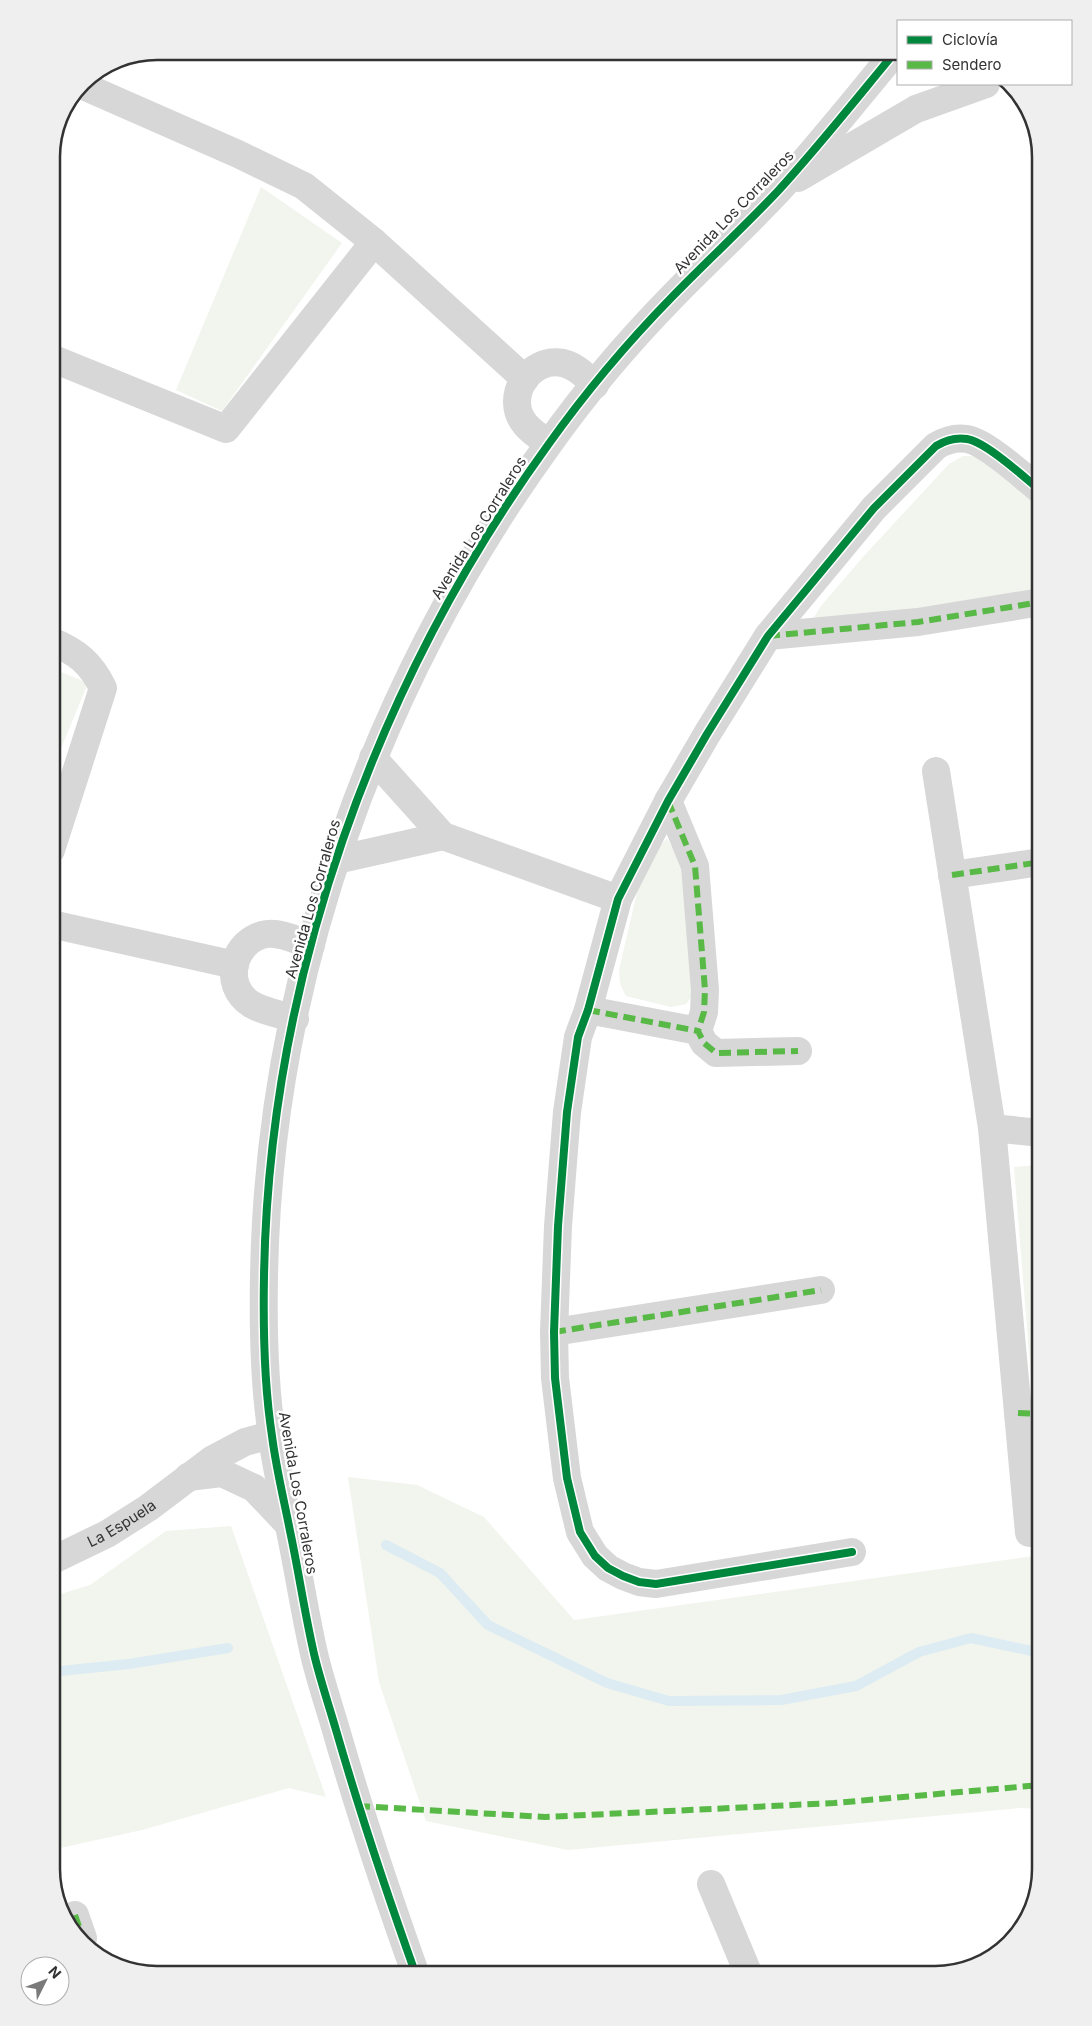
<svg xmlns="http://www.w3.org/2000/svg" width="1092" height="2026" viewBox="0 0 1092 2026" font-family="Inter,sans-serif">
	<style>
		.green { fill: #f1f5ed }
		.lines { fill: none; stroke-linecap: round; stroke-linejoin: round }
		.stream { stroke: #ddebf3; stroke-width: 10 }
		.minor { stroke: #d7d7d7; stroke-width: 28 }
		.quiet { stroke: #58b947; stroke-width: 6; stroke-dasharray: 12 6; stroke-linecap: butt }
		.cycleway-casing { stroke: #fff; stroke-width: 11 }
		.cycleway { stroke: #00873e; stroke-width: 8 }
		.labels { text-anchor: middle; stroke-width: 5; stroke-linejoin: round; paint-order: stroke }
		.street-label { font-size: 15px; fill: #333; stroke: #fff }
		.rim { fill: none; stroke: #333; stroke-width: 2.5 }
	</style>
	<rect width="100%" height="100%" fill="#fff"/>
	<path class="green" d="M261,187L342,243L222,411L176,390Z
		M963,456H976L1041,507V592L829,620L814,617L821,606L863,557L949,464Z
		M51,668L88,683L51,773Z
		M667,838L684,871L693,995L686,1004L671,1007L626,996L620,984L619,970L638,888L653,854Z
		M1041,1165V1401L1033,1402L1014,1167Z
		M348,1477L417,1485L484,1517L574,1620L1034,1556L1041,1557V1809L1020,1808L568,1850L426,1821L379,1682Z
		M231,1526L326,1797L289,1788L142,1830L51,1850V1597L90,1585L166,1531Z"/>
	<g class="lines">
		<path class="stream" d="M386,1545L440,1573L488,1625L607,1683L669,1701L781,1700L856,1686L919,1652L971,1638L1041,1653
			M51,1672L129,1664L228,1648"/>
		<g class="minor">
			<path d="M81,85L238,154L304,186L374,242L525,379"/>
			<path d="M798,178L916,109L986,84"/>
			<path d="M51,358L226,429L374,242"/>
			<path d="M549,443C541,438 531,432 525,424C503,397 530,356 563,363C576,366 585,376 595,385"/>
			<path d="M768,636L918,622L1041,602"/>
			<path d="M373,758L443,836L618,899"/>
			<path d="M936,771L992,1128L1029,1533"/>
			<path d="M668,801L695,866L705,990L704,1012L698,1031"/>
			<path d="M51,850L103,688C91,663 77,652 51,641"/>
			<path d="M336,860L443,836"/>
			<path d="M952,875L1041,862"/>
			<path d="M51,924L235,965"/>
			<path d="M588,1010L698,1031L704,1043L716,1053L798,1051"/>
			<path d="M295,1019C281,1014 263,1012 251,1004C221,985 233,939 267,934C281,932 298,941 311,945"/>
			<path d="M992,1128L1041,1133"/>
			<path d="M554,1332L821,1290"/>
			<path d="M1018,1413L1041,1414"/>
			<path d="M188,1477L222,1473L254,1488L290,1526"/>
			<path d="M852,1552L656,1584L639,1582L623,1576L608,1568L595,1556L580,1532L567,1478L555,1378L554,1332L558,1226L567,1112L578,1037L588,1010L618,899L668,801L707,734L768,636L874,508L936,446C946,440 955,437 967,439C986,442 1024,477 1041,491"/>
			<path id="s1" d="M51,1561L107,1534L148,1508L213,1459L245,1442L271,1435"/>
			<path d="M711,1884L749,1975"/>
			<path d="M75,1915L83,1938"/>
			<path d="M416,1975C387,1894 360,1813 336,1730C329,1706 321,1682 315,1658C305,1616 299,1573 290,1531C284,1500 276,1468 272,1436C264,1384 263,1329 264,1276C269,980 375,684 548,445C585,393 627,343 672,297C707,261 744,227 778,191C819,146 857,98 896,51"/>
		</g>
		<path class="quiet" d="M768,636L918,622L1041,602
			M668,801L695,866L705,990L704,1012L698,1031
			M952,875L1041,862
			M588,1010L698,1031L704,1043L716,1053L798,1051
			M554,1332L821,1290
			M1018,1413L1041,1414
			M358,1806L545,1817L834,1803L1041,1785
			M75,1915L83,1938"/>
		<g class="cycleway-casing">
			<path id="cycleway" d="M852,1552L656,1584L639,1582L623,1576L608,1568L595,1556L580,1532L567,1478L555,1378L554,1332L558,1226L567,1112L578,1037L588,1010L618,899L668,801L707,734L768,636L874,508L936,446C946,440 955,437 967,439C986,442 1024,477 1041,491
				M416,1975C387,1894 360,1813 336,1730C329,1706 321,1682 315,1658C305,1616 299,1573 290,1531C284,1500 276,1468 272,1436C264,1384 263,1329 264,1276C269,980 375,684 548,445C585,393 627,343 672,297C707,261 744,227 778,191C819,146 857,98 896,51"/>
		</g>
		<use href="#cycleway" class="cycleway"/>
	</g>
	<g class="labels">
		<g class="street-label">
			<text transform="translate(734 212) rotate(-46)" y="5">Avenida Los Corraleros</text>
			<text transform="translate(479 528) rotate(-58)" y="5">Avenida Los Corraleros</text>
			<text transform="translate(313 899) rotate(-74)" y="5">Avenida Los Corraleros</text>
			<text transform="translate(298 1493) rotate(80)" y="5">Avenida Los Corraleros</text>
			<text dy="5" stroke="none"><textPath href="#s1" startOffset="80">La Espuela</textPath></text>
		</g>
	</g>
	<path d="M0 0H1092V2026H0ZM157 60H935A97 97 0 0 1 1032 157V1869A97 97 0 0 1 935 1966H157A97 97 0 0 1 60 1869V157A97 97 0 0 1 157 60Z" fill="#efefef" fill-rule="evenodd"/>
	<path class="rim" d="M157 60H935A97 97 0 0 1 1032 157V1869A97 97 0 0 1 935 1966H157A97 97 0 0 1 60 1869V157A97 97 0 0 1 157 60Z"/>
	<rect x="897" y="20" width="175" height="65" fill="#ffffff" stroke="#adadad"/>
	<rect x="907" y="36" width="25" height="8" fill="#00873e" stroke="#adadad"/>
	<text x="942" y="45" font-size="15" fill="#333333">Ciclovía</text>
	<rect x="907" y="61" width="25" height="8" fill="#58b947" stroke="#adadad"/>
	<text x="942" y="70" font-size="15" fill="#333333">Sendero</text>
	<g transform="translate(45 1981) rotate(48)"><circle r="24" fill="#ffffff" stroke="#adadad"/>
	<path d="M0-4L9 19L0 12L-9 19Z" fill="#7a7a7a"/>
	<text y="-8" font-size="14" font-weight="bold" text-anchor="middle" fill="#333333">N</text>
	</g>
</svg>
